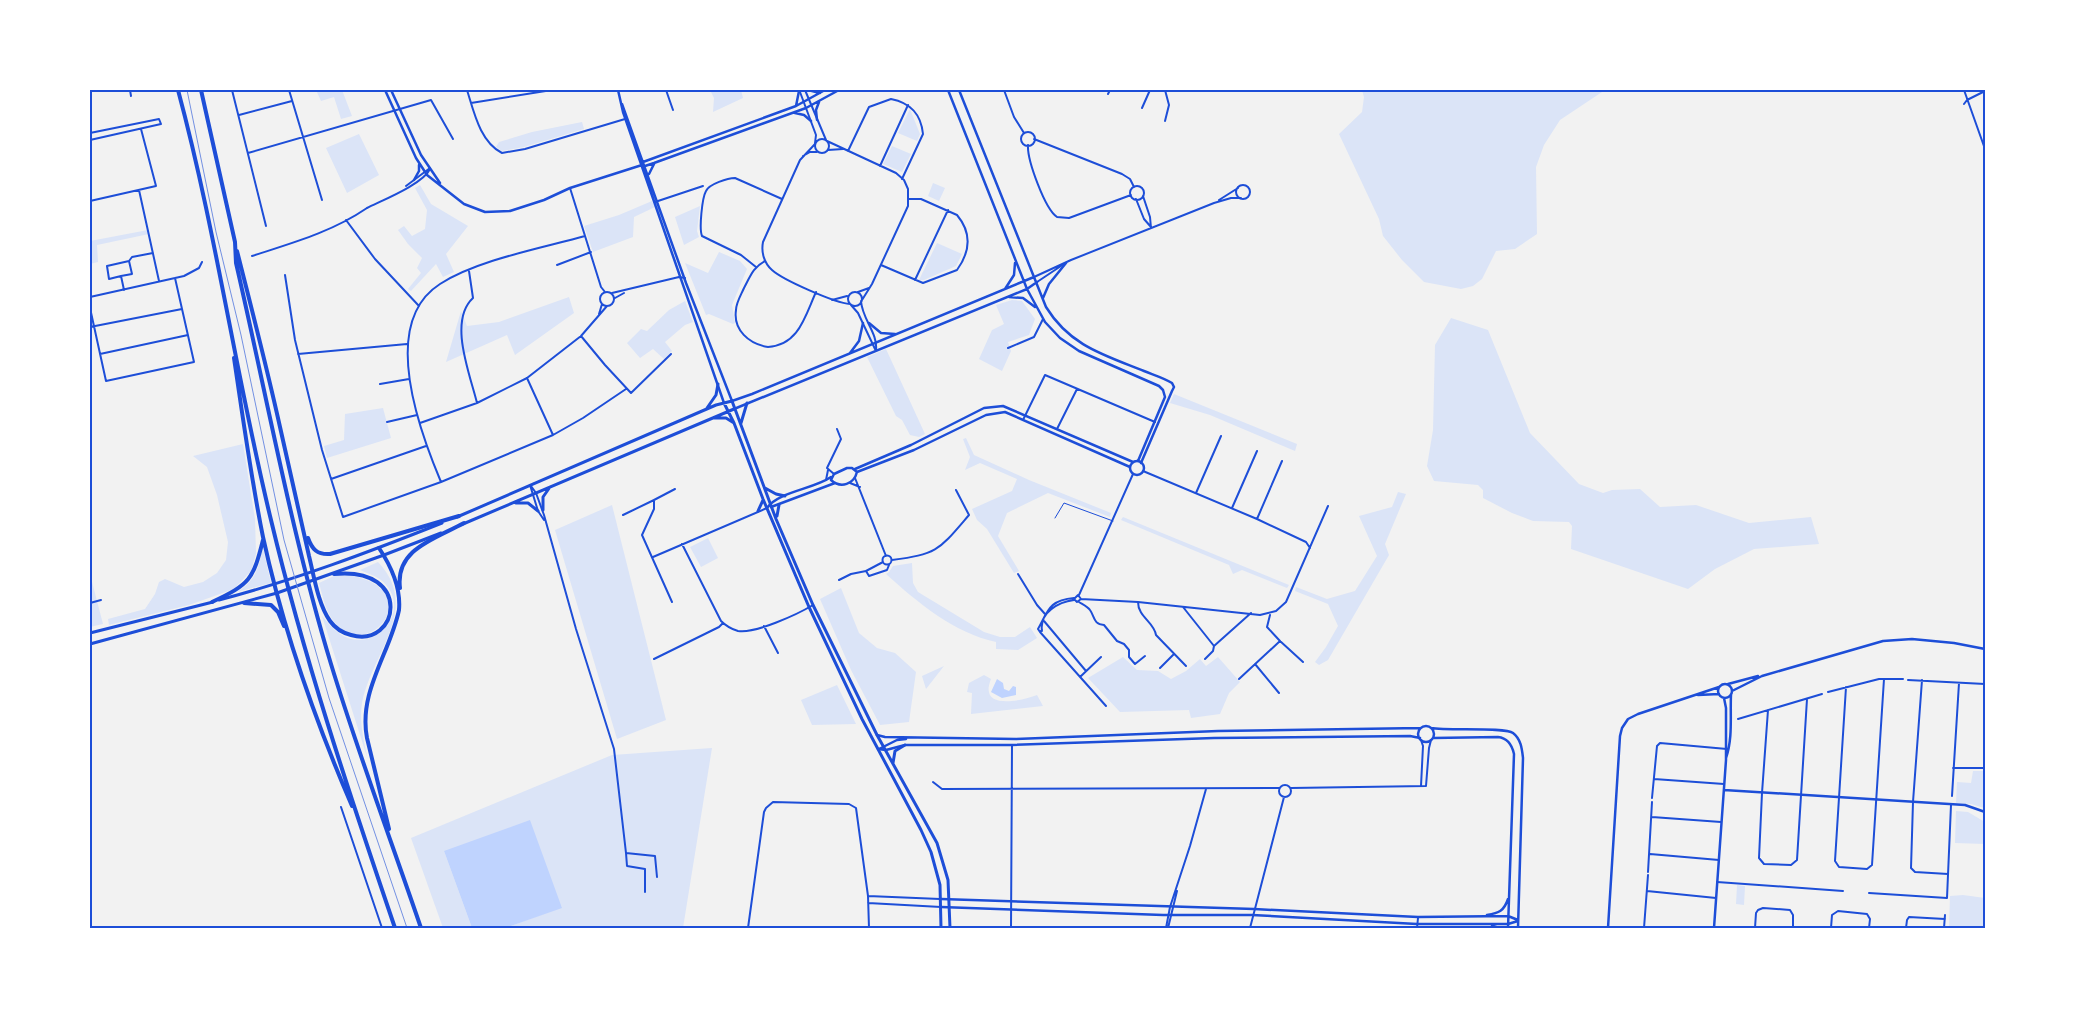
<svg xmlns="http://www.w3.org/2000/svg" width="2075" height="1018" viewBox="0 0 2075 1018" font-family="Lato,sans-serif">
	<style>
		.green { fill: #dbe4f7 }
		.water { fill: #bfd3fe }
		.lines { fill: none; stroke-linecap: round; stroke-linejoin: round }
		.service { stroke: #1d4ed8; stroke-width: 1 }
		.minor { stroke: #1d4ed8; stroke-width: 2 }
		.tertiary { stroke: #1d4ed8; stroke-width: 2.5 }
		.secondary { stroke: #1d4ed8; stroke-width: 3 }
		.motorway { stroke: #1d4ed8; stroke-width: 4 }
		.rail { stroke: #7290e2; stroke-width: 1 }
		.neatline { fill: none; stroke: #1d4ed8; stroke-width: 2 }
	</style>
	<rect width="100%" height="100%" fill="#f2f2f2"/>
	<path class="green" d="M316,90H342L352,116L341,119L334,97L321,101Z
		M710,90H741L743,98L713,112L714,98Z
		M1362,90H1605L1560,120L1544,145L1536,167L1537,234L1515,249L1496,251L1482,279L1473,286L1461,289L1424,282L1402,260L1383,236L1379,219L1339,134L1362,112L1364,97Z
		M910,109L920,134L917,141L898,133Z
		M582,122L584,129L524,147L502,151L496,147L499,142L532,132Z
		M359,134L379,175L347,193L326,148Z
		M892,146L911,154L902,172L883,164Z
		M933,183L945,188L939,201L928,196Z
		M420,185L431,204L468,226L446,254L454,272L443,277L436,264L411,291L408,289L421,273L417,268L422,258L408,244L398,230L404,226L412,236L425,229L427,210L415,188Z
		M652,201L655,207L634,217L633,237L593,252L584,226L619,215Z
		M700,206L697,231L699,237L684,245L675,217Z
		M148,230L149,234L97,245L98,262L90,264V241Z
		M937,243L962,254L956,266L924,280H919Z
		M719,252L740,261L747,269L732,305L735,323L733,324L709,314L706,315L685,263L708,273Z
		M569,297L574,313L515,355L507,335L446,362L461,311L467,326L499,322Z
		M1012,300L1022,301L1035,319L1029,335L1008,342L1011,351L1002,371L979,359L992,330L1004,324L996,305Z
		M685,301L693,322L685,325L665,342L672,351L664,359L653,349L640,358L627,343L641,329L647,331L669,310Z
		M1451,318L1488,330L1530,433L1579,484L1603,493L1612,490L1640,489L1660,507L1696,505L1749,523L1811,517L1819,544L1754,549L1715,569L1688,589L1571,549L1572,526L1569,522L1533,521L1512,513L1483,498V490L1478,485L1434,481L1427,466L1433,430L1435,345Z
		M886,349L925,434L919,437L910,435L902,420L896,416L867,357Z
		M1174,394L1297,444L1295,451L1210,415L1170,403Z
		M383,408L391,438L327,458L324,446L344,440L345,414Z
		M966,438L974,455L1029,480L1111,513L1110,517L1048,493L1007,513L998,536L1019,571L1014,573L987,529L977,520L972,509L1012,491L1017,479L980,463L965,470L970,457L963,439Z
		M243,444L255,519L256,554L251,571L234,589L189,605L109,625L108,619L145,609L155,594L159,582L165,579L184,587L203,582L217,573L226,560L228,542L217,495L207,467L193,456Z
		M1398,492L1406,494L1385,544L1389,555L1328,660L1319,665L1315,662L1326,647L1338,626L1328,604L1295,591L1296,587L1327,599L1355,591L1377,556L1359,516L1392,507Z
		M612,505L666,720L617,739L555,530Z
		M1123,517L1289,585L1287,588L1242,570L1233,574L1229,565L1121,520Z
		M708,538L718,558L701,567L690,547Z
		M262,544L271,583L237,592C256,580 261,565 262,544Z
		M378,562C422,608 371,655 362,703C359,722 364,742 368,760L322,616C329,624 337,634 348,638C379,649 409,611 386,585C380,577 369,574 360,570Z
		M912,563L913,583L918,592L984,632L1000,637H1015L1030,627L1037,638L1018,650L996,649V642C954,633 917,602 886,574L889,572L893,566Z
		M90,574L103,624L90,627Z
		M348,575C432,589 366,668 332,619C325,609 322,594 319,583L334,576Z
		M841,588L859,633L877,648L895,653L916,672L909,722L880,725L851,670L820,599Z
		M1123,657L1137,670L1158,671L1171,679L1186,671L1200,659L1206,666L1218,657L1240,682L1229,693L1220,714L1191,718L1189,710L1120,712L1088,678Z
		M944,666L926,689L922,676Z
		M984,675L991,679C978,711 1021,701 1037,695L1043,706L971,714L972,693L967,692L969,683Z
		M837,685L856,724L812,725L801,700Z
		M712,748L683,928H505L562,907L444,851L472,928H443L411,838L612,755Z
		M1973,771H1985L1984,808L1971,804L1956,803L1957,782L1971,783Z
		M1956,811L1968,812L1985,822V844L1955,843Z
		M1737,885L1745,886L1744,905L1736,904Z
		M1963,895L1985,898V928H1949L1950,896Z"/>
	<path class="water" d="M997,679L1003,683L1004,689L1009,691L1013,686L1016,687V695L1002,698L991,692Z
		M530,820L562,908L505,928H472L444,851Z"/>
	<g class="lines">
		<path class="service" d="M1055,518L1064,503L1113,521"/>
		<path class="minor" d="M130,90L131,96
			M232,90L266,226
			M289,90L322,200
			M467,90C474,112 480,142 502,153L525,149L625,119
			M666,90L673,110
			M805,90L826,140
			M1004,90L1014,117L1024,133
			M1165,90L1169,105L1165,121
			M1964,90L1985,149
			M800,92L816,135L815,143
			M1108,94L1110,90
			M471,103L552,90
			M1964,104L1967,100L1985,91
			M1142,108L1150,90
			M239,115L292,101
			M1021 139a7 7 0 1 1 14 0a7 7 0 1 1-14 0Z
			M90,133L159,119L161,124L90,140
			M815 146a7 7 0 1 1 14 0a7 7 0 1 1-14 0Z
			M1034,139L1122,174L1130,179L1134,187
			M827,141L896,173L904,180L908,189V206L872,284L862,300
			M815,144L800,160L763,242C761,252 764,263 772,270C783,280 835,303 850,304
			M1028,145C1027,160 1045,209 1057,217L1069,218L1131,195
			M828,150L843,149
			M848,151L869,107L891,99C911,103 921,114 923,134L902,179
			M248,153L431,100L453,139
			M803,156L810,152H817
			M880,166L908,105
			M1236 192a7 7 0 1 1 14 0a7 7 0 1 1-14 0Z
			M406,186L430,168
			M1130 193a7 7 0 1 1 14 0a7 7 0 1 1-14 0Z
			M570,188L601,287L605,292
			M139,190L159,281
			M1143,196L1150,217L1151,228
			M1136,199L1144,219L1151,227
			M1219,200L1238,188
			M90,201L156,186L141,129
			M655,202L703,186
			M367,208C383,200 423,184 430,169
			M346,220L375,259L419,306
			M252,256C292,243 332,232 367,208
			M765,261C753,267 750,277 744,288C741,295 736,303 736,310C733,330 749,344 768,347C799,345 805,316 816,292
			M557,265L591,252
			M881,265L923,283L957,270C970,252 972,233 957,215L921,199H909
			M756,267L741,255L702,236C699,229 702,198 706,191C709,184 728,178 735,178L782,199
			M469,271L473,298C448,321 470,374 477,403
			M285,275L295,340L322,450L343,517L441,482L553,435L583,418L626,389
			M121,276L132,274L129,261
			M1034,277L1071,260L1214,203L1231,198H1241
			M915,280L948,210
			M1037,282L1064,264
			M124,290L121,276L109,279L107,266L129,261L132,257L153,253
			M600 299a7 7 0 1 1 14 0a7 7 0 1 1-14 0Z
			M848 299a7 7 0 1 1 14 0a7 7 0 1 1-14 0Z
			M858,292L869,288
			M612,293L679,277L685,278
			M90,297L184,276L199,268L202,262
			M615,298L624,293
			M832,300L847,296
			M861,301C862,319 878,333 876,350
			M851,305L858,313L875,349
			M90,308L106,381L194,362L175,278
			M599,314L602,304
			M90,327L182,309
			M581,336L605,365L631,393L671,354
			M1008,348L1034,337L1043,319
			M100,354L188,335
			M298,354L407,344
			M527,378L553,435
			M380,384L409,379
			M1023,420L1045,375L1155,422
			M387,422L417,415
			M420,423L477,403L527,378L581,336L607,306
			M1057,429L1077,389
			M1143,471L1257,519L1306,542L1310,548
			M834,474L827,468L841,439L837,429
			M855,478L886,556
			M331,479L426,446
			M826,480L828,470
			M441,482C419,430 379,323 440,284C477,260 542,248 585,236
			M850,483L860,487
			M530,485L538,511L544,520
			M531,486L536,493L544,515L576,629L614,749L626,853L655,856L657,877
			M1196,493L1221,436
			M1232,508L1257,451
			M623,515L654,500
			M1257,519L1282,461
			M682,544L721,621C726,626 731,629 738,631C755,634 798,614 813,605
			M882.5 560a4.5 4.5 0 1 1 9 0a4.5 4.5 0 1 1-9 0Z
			M653,557L767,508
			M892,560C938,554 939,550 969,515L956,490
			M883,562L866,571L869,576L887,570L889,565
			M1018,574L1037,605L1045,614
			M839,580L851,574L866,571
			M1079,595L1133,474
			M1081,599L1078,595L1074,599L1077,602L1081,599L1138,602L1260,615L1276,611L1286,602L1328,506
			M672,602L642,535L654,509V500L675,489
			M1079,602C1082,604 1088,607 1090,610C1095,617 1093,624 1104,625L1117,641L1124,644L1129,650V657L1135,664L1145,656
			M1138,602C1138,617 1154,622 1156,635L1186,666
			M90,603L101,600
			M1183,607L1214,646L1213,651L1205,659
			M1044,621L1086,671
			M764,626L778,653
			M1042,630L1040,632L1038,629C1048,611 1049,600 1074,598
			M1042,631C1039,612 1059,602 1074,600
			M1040,632L1106,706
			M1280,641L1303,662
			M1214,646L1251,613
			M654,659L719,627L723,623
			M1255,664L1279,693
			M1160,668L1174,654
			M1080,677L1101,657
			M1239,679L1280,641L1267,627L1270,615
			M1908,680L1985,684
			M1922,680L1913,802L1911,868L1915,872L1948,874
			M1846,687L1835,861L1839,867L1867,869L1872,865L1884,679
			M1828,692L1879,679H1903
			M1768,710L1762,793L1759,858L1764,864L1791,865L1797,860L1807,699
			M1738,719L1822,694
			M1421,740L1423,746L1421,786
			M1953,768H1985
			M1654,779L1724,784
			M933,782L942,789L1279,788
			M1279 791a6 6 0 1 1 12 0a6 6 0 1 1-12 0Z
			M1291,788L1426,786L1429,748L1431,740
			M1952,796L1959,683
			M1652,798L1657,746L1660,743L1727,749
			M341,807L382,928
			M1652,817L1721,822
			M626,853L627,866L645,869V892
			M1650,854L1719,860
			M1648,872L1652,802
			M1717,882L1843,891
			M1647,891L1716,898
			M1869,893L1947,898L1951,805
			M868,896L940,899
			M868,903L941,907
			M748,928L764,812L766,808L773,802L849,804L856,808L868,896L869,928
			M1011,928L1012,745
			M1166,928L1170,907L1190,846L1206,789
			M1168,928L1177,891
			M1250,928L1284,797
			M1417,928L1418,918
			M1644,928L1648,875
			M1755,928L1756,913L1758,910L1763,908L1790,910L1793,915V928
			M1831,928L1832,915L1838,911L1867,914L1870,919L1869,928
			M1906,928L1907,920L1909,917L1945,919
			M1944,928L1945,915"/>
		<path class="tertiary" d="M385,90L416,158L427,175L464,204L485,212L510,211L544,200L570,188L642,165L645,166L654,163L806,108L839,90
			M391,90L421,155L440,183
			M618,90L623,112L724,403
			M808,90L820,93
			M948,90L1027,289L1045,322L1060,338L1079,351L1159,386L1163,390L1165,397L1138,461
			M959,90L1046,307C1070,346 1104,355 1144,371C1154,375 1164,378 1172,383L1174,387L1172,391L1141,463
			M622,104L686,283L732,401L752,394L1034,277
			M796,106L799,91
			M795,113L804,115L811,121
			M817,120L816,110L819,102
			M643,162L796,106L825,90
			M649,174L654,164
			M414,180L419,171V165
			M1005,289L1014,275L1015,263
			M1009,297L1023,298L1035,307
			M1043,298L1049,284L1066,263
			M869,323L881,333L895,334
			M850,353L859,341L863,323
			M734,409L1027,289L1037,282
			M1130 468a7 7 0 1 1 14 0a7 7 0 1 1-14 0Z
			M847,468H852L857,472C854,484 841,489 831,480L834,474Z
			M855,469L911,445L984,408L1003,406L1133,462
			M857,472L914,450L986,415L1005,412L1130,467
			M771,507L835,483
			M767,508C777,492 814,489 831,477
			M1728,684L1758,676
			M1718 691a7 7 0 1 1 14 0a7 7 0 1 1-14 0Z
			M1732,691L1762,676L1883,641L1912,639L1954,643L1985,649
			M1698,695L1719,694
			M1418 734a8 8 0 1 1 16 0a8 8 0 1 1-16 0Z
			M1431,728C1447,731 1505,727 1513,733C1521,739 1522,749 1523,758L1518,928
			M877,735L885,737L1016,739L1218,731L1421,728
			M1433,738L1498,737C1508,738 1512,745 1514,754L1508,928
			M878,749L886,750L905,745H1012L1214,738L1410,736L1420,738
			M879,749L897,740L906,739
			M1726,758C1733,738 1730,716 1731,695
			M1724,790L1965,805L1985,812
			M941,899L1254,909L1418,917L1508,916L1518,920
			M941,907L1163,915H1252L1417,924H1508L1518,921
			M1487,915C1499,913 1504,911 1508,899
			M1492,926L1500,928
			M1608,928L1620,736L1622,728L1628,719L1638,714L1719,687
			M1714,928L1726,760V708L1724,698"/>
		<path class="secondary" d="M724,403L734,423L763,499L809,607L862,719L921,830L931,852L940,885L941,928
			M707,408L716,395L718,384
			M714,418H726L734,423
			M741,423L747,403
			M765,488L776,494L785,496
			M516,503H528L538,511
			M543,510V497L550,487
			M758,511L763,500
			M777,516L779,505
			M457,517L716,405L732,401L776,519L813,605L877,735L937,843L948,880L950,928
			M463,524L734,409
			M219,600C295,580 369,552 442,523
			M90,633L213,602
			M90,644L277,593L384,555L441,533
			M893,763L895,751L905,745"/>
		<path class="motorway" d="M178,90C216,231 236,377 271,520C304,658 349,793 395,928
			M201,90L235,242L236,263C267,397 291,532 331,664C358,753 391,840 421,928
			M237,251C252,310 267,368 280,427C290,470 299,513 309,556C314,576 318,604 330,621C335,628 343,633 351,635C399,649 414,566 334,574
			M234,358C243,418 251,478 263,537C283,629 315,720 352,806
			M308,538C312,549 317,555 330,554L459,516
			M379,548C391,566 401,588 399,610C390,653 358,692 367,738L389,829
			M400,588C395,549 435,539 464,523
			M212,602C250,584 253,580 263,540
			M244,603L271,605L278,612L284,626"/>
		<path class="rail" d="M187,90L216,232L241,335L284,540L329,698L407,928"/>
	</g>
	<rect width="2075" height="1018" fill="none" stroke="#ffffff" stroke-width="182"/>
	<rect x="91" y="91" width="1893" height="836" class="neatline"/>
</svg>
